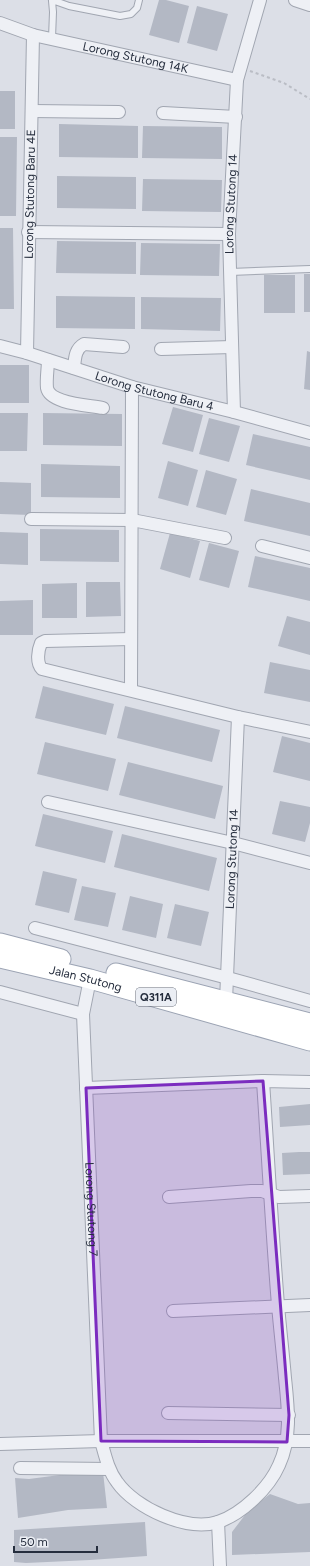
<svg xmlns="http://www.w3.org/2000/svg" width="310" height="1566" viewBox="0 0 310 1566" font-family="Figtree,sans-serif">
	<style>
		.building { fill: #b3b8c4 }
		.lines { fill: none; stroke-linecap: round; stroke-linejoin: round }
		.lane-casing { stroke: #a1a6b1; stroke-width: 8 }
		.street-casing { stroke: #a1a6b1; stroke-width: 14 }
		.primary-casing { stroke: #9ba3b3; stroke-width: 21 }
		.path { stroke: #babdc5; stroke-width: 2; stroke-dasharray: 3 3; stroke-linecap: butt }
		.lane { stroke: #eef0f5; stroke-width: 6 }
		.street { stroke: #eef0f5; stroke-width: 12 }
		.primary { stroke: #fff; stroke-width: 19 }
		.marked { fill: #7b2cbf; fill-opacity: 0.2; stroke: #7b2cbf; stroke-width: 3; stroke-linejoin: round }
		.labels { text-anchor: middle; stroke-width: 4; stroke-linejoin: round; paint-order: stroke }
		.shield { fill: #ebeef4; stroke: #606774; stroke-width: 1 }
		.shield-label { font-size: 11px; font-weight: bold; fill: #252d3d }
		.street-label { font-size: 12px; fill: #252d3d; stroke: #ebeef4 }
	</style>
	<rect width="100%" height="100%" fill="#dcdfe7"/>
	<path class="building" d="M159,0H166L189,6L179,43L149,35Z
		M197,6L228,14L217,51L187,43Z
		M0,91H15V129H0Z
		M59,124L138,126V158L59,157Z
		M143,126L222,127V159L142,158Z
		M0,137H17L16,216H0Z
		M57,176L136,177V209L57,208Z
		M143,179L222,180L221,212L142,211Z
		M0,228H13L14,309H0Z
		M57,241L136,242V274L56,273Z
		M141,243L220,244L219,276L140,275Z
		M304,274H310V312H304Z
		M264,275H295V313H264Z
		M56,296L135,297V329L56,328Z
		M141,297L221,298L220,331L141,329Z
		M307,351L310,352V390L304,389Z
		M0,365H29V403H0Z
		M173,407L203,415L193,452L162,444Z
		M0,413H28L27,451H0Z
		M43,413L122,414V446L43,445Z
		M209,418L240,426L229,462L199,454Z
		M253,434L310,447V480L246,465Z
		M168,461L198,470L188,506L158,498Z
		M41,464L120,466V498L41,497Z
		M206,470L237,479L226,515L196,507Z
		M0,482L31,483V515L0,514Z
		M251,489L310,503V536L244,521Z
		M40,529L119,530V562L40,561Z
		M0,532L28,533V565L0,564Z
		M170,533L200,541L190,578L160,569Z
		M209,543L239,551L229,588L199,580Z
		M255,556L310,568V601L248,587Z
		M86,582H120L121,616L86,617Z
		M77,583V618H42V584Z
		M33,600V635H0V601Z
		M287,616L310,622V655L278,646Z
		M270,662L310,670V702L264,693Z
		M43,686L114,704L106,735L35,718Z
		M125,706L220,730L212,762L117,738Z
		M282,736L310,743V781L273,772Z
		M45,742L116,759L108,791L37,774Z
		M128,762L223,786L215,819L119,795Z
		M280,801L310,807V823L305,842L272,834Z
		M43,814L113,831L105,863L35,846Z
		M122,834L217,858L209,891L114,867Z
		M43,871L77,879L69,913L35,905Z
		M82,886L116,893L108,927L74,920Z
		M130,896L163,904L156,938L122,930Z
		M175,904L209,912L201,946L167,938Z
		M310,1104V1125L280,1127L279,1107Z
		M299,1152H310V1174L283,1175L282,1153Z
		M103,1472L107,1508L68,1510L18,1518L15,1478L29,1479L75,1473Z
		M270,1494L298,1504L310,1503V1552L232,1555V1532L248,1511Z
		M145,1522L147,1556L90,1560L26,1563L14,1562V1530Z"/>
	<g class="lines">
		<g class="lane-casing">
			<path id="lane" d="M52,0L69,6L120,16L131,14L137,8L139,0
				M52,1L53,12L52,38
				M230,272L310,269"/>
		</g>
		<g class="street-casing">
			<g id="street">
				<path d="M295,0L310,5"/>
				<path id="s1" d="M0,23L33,35L237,80"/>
				<path d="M32,111L119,112"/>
				<path d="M163,113L236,117"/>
				<path d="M28,232L229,234"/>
				<path id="s2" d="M0,346L27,353L132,387L234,412L310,433"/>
				<path d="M161,349L232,347"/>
				<path id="s3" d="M27,353L33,35"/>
				<path d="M48,360C48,368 46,379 47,388C50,404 89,405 103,408"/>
				<path d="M74,368C75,358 75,349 84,344L123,347"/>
				<path id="s4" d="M234,412L229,234L237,80L260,0"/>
				<path d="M31,519L132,520L225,538"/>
				<path d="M262,546L310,558"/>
				<path d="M131,639L45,641L41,643C38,650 36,663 42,669L238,717L310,732"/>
				<path d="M131,690L132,387"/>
				<path d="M48,802L233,843L310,863"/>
				<path d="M35,928L228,978L310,1001"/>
				<path id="s5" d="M90,979L83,1014L101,1441C105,1455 108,1470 117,1482C135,1508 187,1532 218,1522C242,1514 269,1488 279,1465C292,1437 288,1407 285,1378C283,1354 280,1329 278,1305C272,1231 268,1156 263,1081"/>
				<path d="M0,992L83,1014"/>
				<path id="s6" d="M226,1001L238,717"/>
				<path d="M86,1088L263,1081L310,1082"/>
				<path d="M169,1197L251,1191H262L279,1197L310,1196"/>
				<path d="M173,1311L310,1305"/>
				<path d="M168,1413L289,1415"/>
				<path d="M0,1444L101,1441H310"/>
				<path d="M20,1468L109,1469"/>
				<path d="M218,1522L220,1566"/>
			</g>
		</g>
		<g class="primary-casing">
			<g id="primary">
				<path d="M0,943L61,959"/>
				<path id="s7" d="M0,958L90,979L310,1041"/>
				<path d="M116,973L310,1023"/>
			</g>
		</g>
		<path class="path" d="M250,71L284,83L310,99"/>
		<use href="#lane" class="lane"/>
		<use href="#street" class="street"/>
		<use href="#primary" class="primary"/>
	</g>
	<path class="marked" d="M263,1081L289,1415L287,1442L101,1441L86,1088Z"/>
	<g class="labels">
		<rect class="shield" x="136" y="988" width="40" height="18" rx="3"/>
		<g class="shield-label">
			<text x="156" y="1001">Q311A</text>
		</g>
		<g class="street-label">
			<text dy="4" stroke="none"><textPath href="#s1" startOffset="140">Lorong Stutong 14K</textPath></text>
			<text dy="4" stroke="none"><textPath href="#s3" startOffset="159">Lorong Stutong Baru 4E</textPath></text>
			<text dy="4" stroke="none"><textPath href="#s4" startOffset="208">Lorong Stutong 14</textPath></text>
			<text dy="4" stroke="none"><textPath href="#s2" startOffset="161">Lorong Stutong Baru 4</textPath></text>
			<text dy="4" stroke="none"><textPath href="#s6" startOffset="142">Lorong Stutong 14</textPath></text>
			<text dy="4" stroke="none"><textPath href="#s7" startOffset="88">Jalan Stutong</textPath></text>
			<text dy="4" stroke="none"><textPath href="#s5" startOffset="231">Lorong Stutong 7</textPath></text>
		</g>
	</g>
	<path d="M14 1546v6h83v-6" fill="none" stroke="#252d3d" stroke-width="2"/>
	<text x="20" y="1546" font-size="12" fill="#252d3d" stroke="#ebeef4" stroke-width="3" paint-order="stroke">50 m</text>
</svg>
